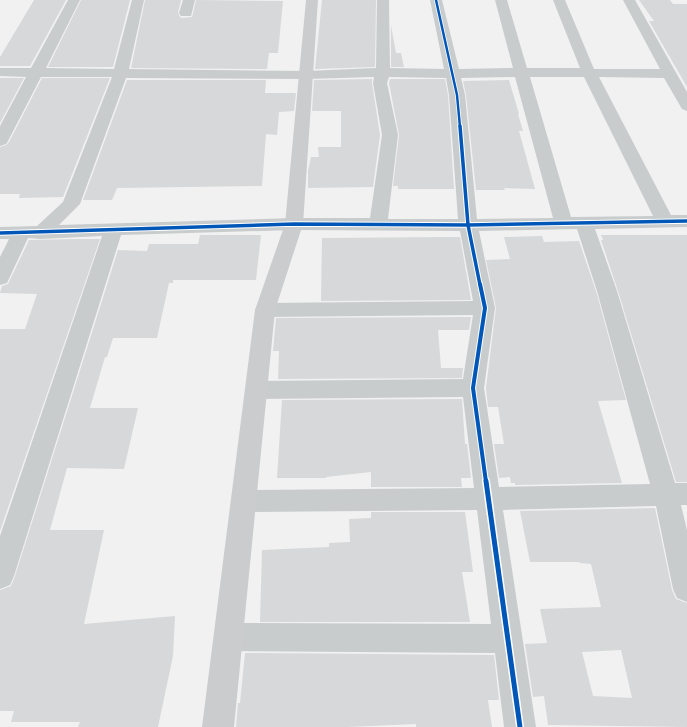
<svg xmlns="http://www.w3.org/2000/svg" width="687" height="727" viewBox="0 0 687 727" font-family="'Open Sans',sans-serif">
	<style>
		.building { fill: #d7d8d9; fill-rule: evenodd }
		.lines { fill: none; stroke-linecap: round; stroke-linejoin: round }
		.minor { fill: #c9cccd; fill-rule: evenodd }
		.secondary { fill: #caccce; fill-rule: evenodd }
		.cycleway-far3-casing { stroke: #fff; stroke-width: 4 }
		.cycleway-far2-casing { stroke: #fff; stroke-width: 5.5 }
		.cycleway-far1-casing { stroke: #fff; stroke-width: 6 }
		.cycleway-casing { stroke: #fff; stroke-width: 8 }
		.cycleway-far3 { stroke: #0057b8; stroke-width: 2.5 }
		.cycleway-far2 { stroke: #0057b8; stroke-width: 3.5 }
		.cycleway-far1 { stroke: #0057b8; stroke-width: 4 }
		.cycleway { stroke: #0057b8; stroke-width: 5 }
	</style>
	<rect width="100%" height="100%" fill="#f1f1f1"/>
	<path class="building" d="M34,0H66L30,66H0V57Z
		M81,0H130L113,67H48Z
		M145,0H181L178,13L181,18L192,17L196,0L283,1L278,53H269L267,69L131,68Z
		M322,0H376L375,67L315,69Z
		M639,0H670L673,4H687V87L649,21H654Z
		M391,25L396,53H401L404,67H391Z
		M0,78H24L0,123Z
		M42,78H110L63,197L19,198L20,194H0V147L6,145L9,142Z
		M372,79V83L380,135L373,187L308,188V171L311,157H319L318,147H341V111H312L314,80Z
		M390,79H445L448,95L454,189H398V186H393L399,135L389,83Z
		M127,80H266L265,93H296L294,111L279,112L277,135L266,134L262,186L117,188L112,200H83Z
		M509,80L519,114H518L523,131H519L535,189L504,188L505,190H476L466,95L463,81Z
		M200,235H261L256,280H173V283H169L157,338H113L107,357H105L90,408H138L124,469L67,468L50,530H104L84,624L175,616L173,656L158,727H78L80,722H11L14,711H0V590L11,586L15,576L118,250L147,251L149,244H198Z
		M601,235H687V482H676L618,291L601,240H603Z
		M542,236L544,242L579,241L596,291L626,400L598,401L622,483L515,485V483H511L510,477L499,478L494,444H504L498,407H488L486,388L496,308L486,260L510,259L504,237Z
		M448,237H460L471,300L321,301L322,238Z
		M76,239H100L0,531V329H25L37,294L0,293L2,286L8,284L29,240Z
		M471,317L469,330H438L441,368H463L462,378L278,379L279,351H273L276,318Z
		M462,399L465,444H467L471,478H461L462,487H371V472L326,477V478H277L282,400Z
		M655,508L672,590L676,599L687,603V727L548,725L544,696L533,697L525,644L547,643L540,609L601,607L591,564L580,563L579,562H530L520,511ZM621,650L632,698L593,696L582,652Z
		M371,512H465L473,572H462L470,622H260L262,550L329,547V543L350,542L349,519L371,518Z
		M245,653L494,655L499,700H488L492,727H416V724L348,727H236L238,703H240Z"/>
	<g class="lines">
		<path class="minor" d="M68,0H80L46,68L114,69L132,0H144L129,69L307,71L376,68L377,0H389L390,68L444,69L430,0H442L459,69L513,68L495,0H507L527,68H580L553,0H565L594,69H660L623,0H635L687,92V111L682,109L664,78L599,77L671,215H687V227L595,229L617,291L675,483H687V505H681L687,530V602L677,598L673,589L656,506L503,510L536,727H504L495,653L228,651L218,647L214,637L218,627L228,623L491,624L477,510L244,512L235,509L231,501L235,493L244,490L474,488L463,397L256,399L248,396L245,390L248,384L256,381L463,379L473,315L265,317L258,315L255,310L258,305L265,303L473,301L460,231L294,230L121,235L14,576L10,585L0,589V536L102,236L40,239L28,238L7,283L0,285V257L9,239H0V227L37,226L63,202L112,77H41L8,141L6,144L0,146V126L26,77L0,76V68H31ZM374,77L373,83L382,135L370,218H294L59,225L80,204L126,78L307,79ZM389,77L446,78L449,95L458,219H388L398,135L387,83ZM515,77L553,218L477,219L465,95L461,78ZM530,77H584L653,216L571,217ZM577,229L597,291L650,484L499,487L484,388L495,308L479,231Z
			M183,0H195L191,16H181L179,13Z"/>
		<path class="secondary" d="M306,0H318L303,224L275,310L234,727H202L255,310L285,224Z"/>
		<g class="cycleway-far3-casing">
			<path id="cycleway-far3" d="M436,0L457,95L460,127"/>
		</g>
		<g class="cycleway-far2-casing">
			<path id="cycleway-far2" d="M460,126L468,225L480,285
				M0,233L294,224L468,225L687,221"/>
		</g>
		<g class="cycleway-far1-casing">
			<path id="cycleway-far1" d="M480,284L485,308L473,388L486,482"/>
		</g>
		<g class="cycleway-casing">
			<path id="cycleway" d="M486,481L520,727"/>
		</g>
		<use href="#cycleway-far3" class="cycleway-far3"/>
		<use href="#cycleway-far2" class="cycleway-far2"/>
		<use href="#cycleway-far1" class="cycleway-far1"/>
		<use href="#cycleway" class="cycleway"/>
	</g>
</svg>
